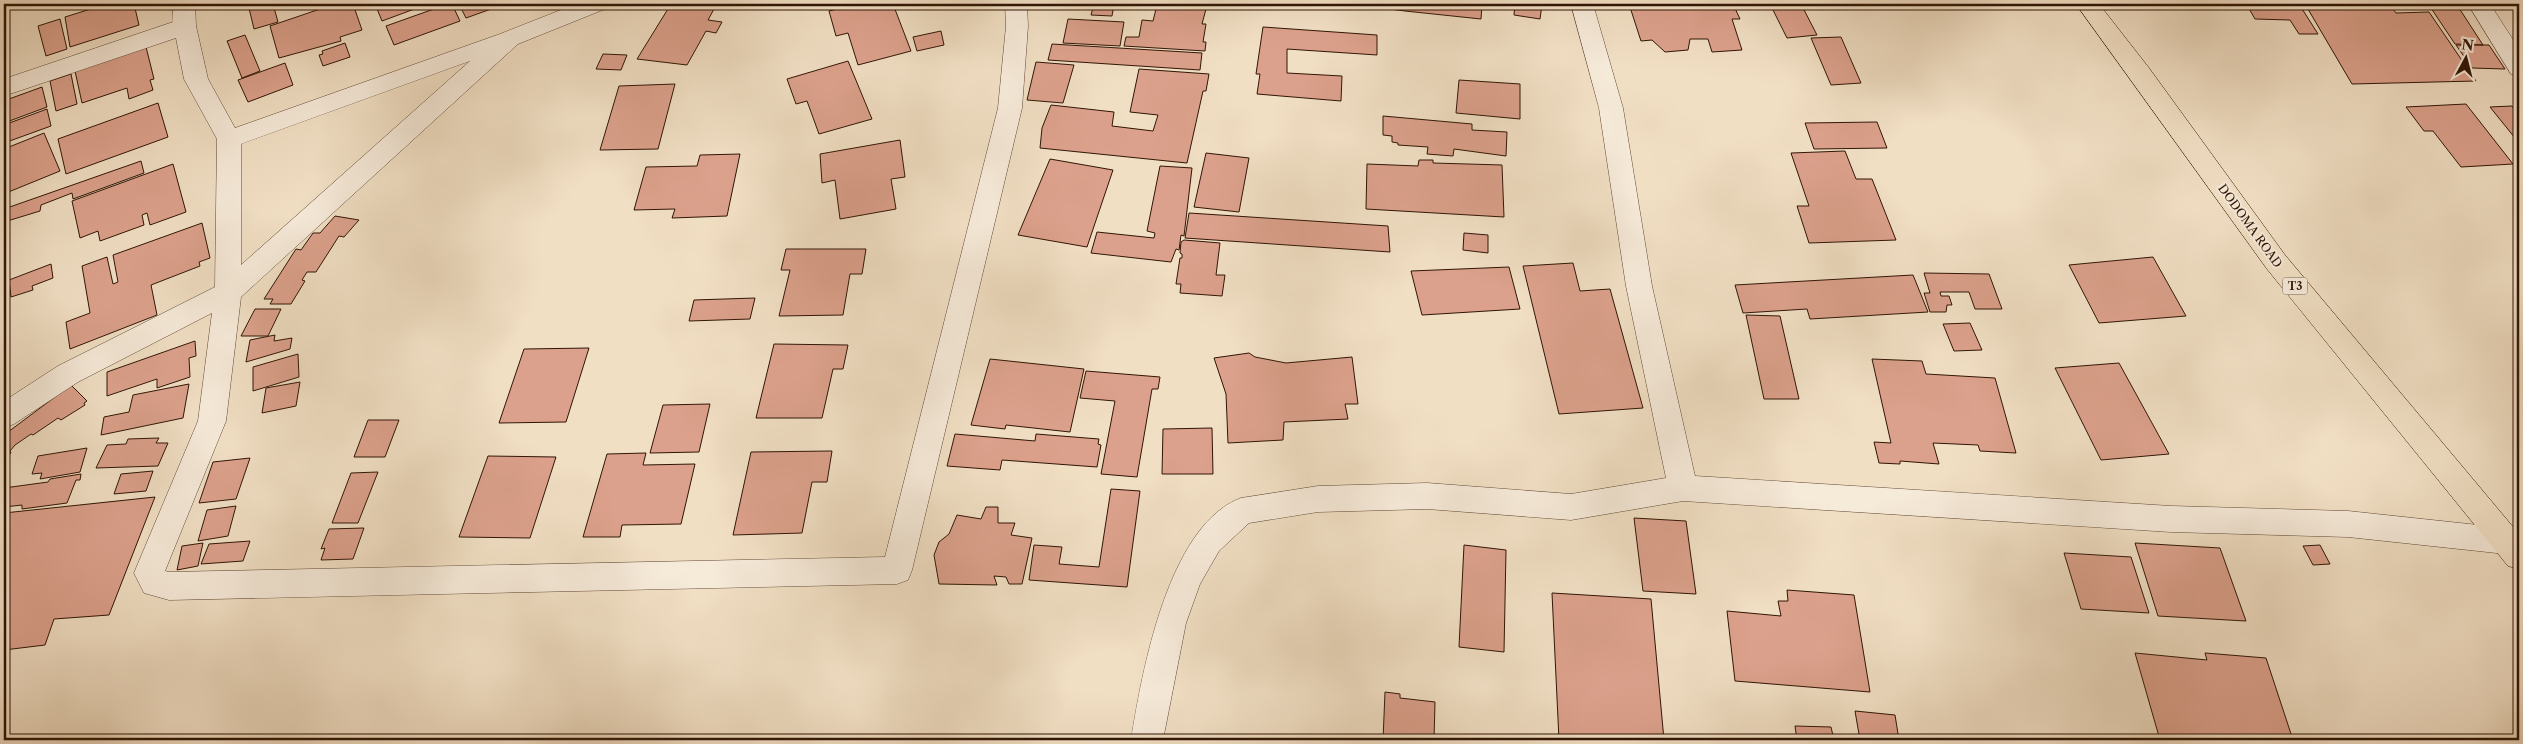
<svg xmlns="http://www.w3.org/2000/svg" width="2523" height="744" viewBox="0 0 2523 744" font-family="'Libre Caslon Text',serif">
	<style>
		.building { fill: #dca18c; stroke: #301505 }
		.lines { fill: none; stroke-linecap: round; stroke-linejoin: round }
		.street-casing { stroke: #604835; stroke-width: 1 }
		.highway-casing { stroke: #301505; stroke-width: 1 }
		.street { fill: #f6ead9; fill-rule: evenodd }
		.highway { fill: #f1dfc4; fill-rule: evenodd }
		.labels { text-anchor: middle; stroke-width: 4; stroke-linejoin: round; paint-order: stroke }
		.shield { fill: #f6ead9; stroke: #6b5545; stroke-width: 1 }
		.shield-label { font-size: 11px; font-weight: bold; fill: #301505 }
		.street-label { font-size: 12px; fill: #301505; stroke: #f6ead9 }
	</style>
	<rect width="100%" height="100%" fill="#f1dfc4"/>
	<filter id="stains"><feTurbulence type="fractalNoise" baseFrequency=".004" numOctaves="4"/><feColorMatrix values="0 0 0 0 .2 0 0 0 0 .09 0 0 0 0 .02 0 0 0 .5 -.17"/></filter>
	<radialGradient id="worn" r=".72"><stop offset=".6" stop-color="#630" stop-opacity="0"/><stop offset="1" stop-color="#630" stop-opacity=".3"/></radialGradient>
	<path class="building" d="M107,4H134L139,25L70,47L65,17Z
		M248,4H273L278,22L254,29Z
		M322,4H353L362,30L340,37L341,41L279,58L270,26L323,8Z
		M375,4H428L382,21Z
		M448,4H452L460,21L394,45L386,26Z
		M459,4H505L466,18Z
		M671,4L714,9L708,20L722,22L716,33L706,31L687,65L637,59Z
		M857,4H893L911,51L858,65L848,33L836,36L829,11Z
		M1094,4H1114L1112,16L1091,15Z
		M1367,4H1482L1481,19L1405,11L1367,6Z
		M1515,4H1542L1540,19L1514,15Z
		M1629,4H1733L1740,19H1732L1742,50L1712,52L1708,39H1690L1688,50L1665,52L1652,40L1641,41Z
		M1770,4H1801L1817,35L1787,38Z
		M2240,4H2299L2318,34H2299L2290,20L2255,19L2247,5Z
		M2305,4H2389L2396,13L2429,12L2476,81L2352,84Z
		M2434,4H2460L2463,8L2436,7Z
		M1157,5L1206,9L1202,24H1206L1203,42H1206L1205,51L1124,46L1126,37H1139L1142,20L1153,21Z
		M2431,8H2459L2483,45L2455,44Z
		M60,19L67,49L46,56L38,26Z
		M1068,19L1124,22L1120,46L1063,43Z
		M1263,27L1377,35V55L1287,49V73L1342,76L1341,101L1257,94L1260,74H1256Z
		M941,31L944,45L917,51L913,37Z
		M245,35L260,71L242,78L227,41Z
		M1841,37L1861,83L1831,85L1811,38Z
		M345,43L350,57L323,66L319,55L323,54L322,51Z
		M1052,44L1202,53L1200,70L1048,60Z
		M2456,45H2489L2505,69L2472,68Z
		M146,47L154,79L150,80L153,90L129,99L127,88L82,103L75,71Z
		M603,54L627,55L621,70L596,69Z
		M848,61L872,119L819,134L807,101L796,104L787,79Z
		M1036,62L1074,65L1063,103L1027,100Z
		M285,63L293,85L248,102L238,80Z
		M1139,69L1209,74L1206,91H1203L1187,163L1040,148L1042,128L1051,105L1114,112L1112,126L1153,131L1158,115L1130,112Z
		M71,74L77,104L56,111L50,81Z
		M1459,80L1520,84V119L1456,113Z
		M675,84L658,149L600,150L619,86Z
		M42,87L47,107L4,123V94L8,93L9,99Z
		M158,103L168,137L66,174L58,139Z
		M2466,104L2513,164L2461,167L2433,131H2424L2406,107Z
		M2512,106L2519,115V143L2490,107Z
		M47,109L51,126L4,143V125Z
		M1383,116L1472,124V130L1507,132L1506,156L1454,149L1453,156L1427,154L1428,147L1398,145V143L1392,142V136L1383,135Z
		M1877,122L1887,148L1814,149L1805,123Z
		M44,133L60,171L6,193L4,187V149Z
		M900,140L905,177L891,179L896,209L840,219L835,180L822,183L820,154Z
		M1845,151L1856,179H1872L1896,240L1809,243L1797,206H1809L1791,153Z
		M1206,153L1249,158L1239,212L1194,207Z
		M740,154L727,216L672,218L675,209L634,210L646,167L697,166L700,155Z
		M1050,159L1113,170L1087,247L1018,235Z
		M1419,160H1433V163L1502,165L1504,217L1366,209L1367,164L1418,166Z
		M141,161L144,173L73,199L72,193L41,205L40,211L4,222V209Z
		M173,164L186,212L150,225L147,213L142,215L144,225L100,241L98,231L80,238L72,201Z
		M1160,166L1192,168L1184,236L1181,235L1179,250L1176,249L1171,262L1091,253L1097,232L1154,238L1155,233L1147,231Z
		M1189,213L1388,226L1390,252L1185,238Z
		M335,216L359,220L344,237L339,236L316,272H307L302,280L305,281L291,304H270L273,299H264L296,249L301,250L313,233H320Z
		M202,223L210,258L199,262L200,266L151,285L157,315L70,349L66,322L90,313L82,266L107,257L113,284L118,282L113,255Z
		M1464,233L1488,235V253L1463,250Z
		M1184,240L1220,243L1216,275H1225L1222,296L1180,293L1181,284H1176L1180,258H1182V254L1180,253L1181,242Z
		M786,249H866L862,274H850L843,315L779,316L790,270H781Z
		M2153,257L2186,316L2099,323L2069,265Z
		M1573,263L1580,291L1610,289L1643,408L1559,414L1523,266Z
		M51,264L53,278L32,286L33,290L11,297L9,280Z
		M1509,267L1520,309L1422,315L1411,271Z
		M1924,273L1989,274L2002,309H1975L1969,292H1940L1941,296H1949L1952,305H1947L1946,312H1930L1924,293H1930Z
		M1913,275L1928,312L1810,319L1807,309L1743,313L1735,285Z
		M755,298L750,319L689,321L694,300Z
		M255,309H281L268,336H241Z
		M1746,315L1780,316L1799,399H1764Z
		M1970,323L1982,350L1954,351L1943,324Z
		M275,335L274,341L292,338L290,349L246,362L250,340Z
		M195,341L196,356L189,358L190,377L157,388V379L107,396V372Z
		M774,344L848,345L843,369H833L822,418H756Z
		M589,348L566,422L499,423L524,349Z
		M1249,353L1255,357L1286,363L1352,357L1358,404H1345L1348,419L1284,422L1283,440L1228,443L1226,394L1214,358Z
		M298,354L299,377L253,391V367Z
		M990,359L1084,369L1070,432L1006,425L1005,429L971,425Z
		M1872,359L1922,361L1926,374L1995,378L2016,453L1980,451L1978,445L1933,443L1939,464L1900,461V464L1879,463L1874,442L1891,443Z
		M2119,363L2169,454L2101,460L2055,368Z
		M1086,371L1160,377L1158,389H1152L1137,477L1101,474L1115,401L1080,398Z
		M300,382L296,406L262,413L266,388Z
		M189,384L183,418L101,435L104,417L129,412L133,395Z
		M71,385L87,401L84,403L85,405L61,420L58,418L33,435L31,434L15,445L10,451L11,453L4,459V435Z
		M710,404L699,452L650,453L663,405Z
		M368,420H399L385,457H354Z
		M1212,428L1213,474H1162L1163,429Z
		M955,434L1035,441L1036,434L1099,439L1098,444L1101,445L1097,467L1002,460L1000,470L947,466Z
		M159,438L156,443H168L158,466L96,468L107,445L126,444L128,439Z
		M87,448L80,472L40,479L42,473L32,474L38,456Z
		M832,451L827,482H812L802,533L733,535L751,452Z
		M646,453L643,465L695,464L681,524L622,525L620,537H583L607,454Z
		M488,456L556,457L530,538L459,537Z
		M250,458L236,499L199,503L213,462Z
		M153,471L146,491L114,494L121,474Z
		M378,472L358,523H332L351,473Z
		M81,474L80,480H76L67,503L22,509V505L4,507V488L48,482L50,479Z
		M1111,489L1140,491L1127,587L1029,580L1034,545L1062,547L1059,564L1099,567Z
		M155,497L109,615L54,619L45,645L4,650V513Z
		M236,506L228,536L198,541L207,510Z
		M986,507H998V523H1015L1011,535L1032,538L1022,584H1009L1006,577L994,576L997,585L939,584L934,555L939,542L949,534L957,515L981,519Z
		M1634,518L1686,521L1696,594L1643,591Z
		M364,528L353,559L321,560L325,548L321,549L329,529Z
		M250,541L243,561L201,564L209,544Z
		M203,543L198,566L177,570L182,546Z
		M2135,543L2220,548L2246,621L2158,616Z
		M1464,545L1506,550L1504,652L1459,647Z
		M2320,545L2330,564L2313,565L2303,546Z
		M2064,553L2131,557L2149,613L2081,609Z
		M1787,590L1854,595L1870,692L1735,681L1727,611L1781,616L1778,601H1788Z
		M1552,593L1651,599L1664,740H1559Z
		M2135,653L2207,660L2205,653L2266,658L2293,740H2160Z
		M1385,692L1400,694V698L1435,702L1434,740H1383Z
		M1855,711L1895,715L1899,740H1860Z
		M1795,726L1831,727L1834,740H1797Z"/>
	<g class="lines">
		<g class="street-casing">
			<path id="street" d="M173,4H195L196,26L208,79L235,128L500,34L576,4H608L605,9L518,44L241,297L226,421L165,571L169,572L885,557L998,108L1006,26L1005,4H1027L1028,26L1022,108L912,570L908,580L897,584L169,600L144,593L134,573L198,421L212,313L78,382L14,424L4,428V401L58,366L215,287L217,139L184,79L176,38L4,96V79L173,22ZM470,61L241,265V144Z
				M1571,4H1593L1623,108L1652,286L1695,476L2171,506L2348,511L2506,528L2517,532L2519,537L2517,550L2506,554L2348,537L2171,532L1683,501L1571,520L1427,509L1318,512L1249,523L1219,551L1200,584L1186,623L1163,740H1131C1142,672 1168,525 1241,498L1318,486L1427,483L1571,494L1666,478L1626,286L1599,108Z
				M2468,4H2490L2519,49V76L2511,74Z"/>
		</g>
		<g class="highway-casing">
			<path id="highway" d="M2076,4H2099L2149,68L2285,255L2519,534V569L2508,566L2267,269Z"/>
		</g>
		<use href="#street" class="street"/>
		<use href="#highway" class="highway"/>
	</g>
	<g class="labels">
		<rect class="shield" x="2282.5" y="277.5" width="25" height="17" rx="4"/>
		<g class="shield-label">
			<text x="2295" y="290">T3</text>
		</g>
		<g class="street-label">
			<text transform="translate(2250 226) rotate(54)" y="4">DODOMA ROAD</text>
		</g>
	</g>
	<rect width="2523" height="744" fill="none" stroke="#f1dfc4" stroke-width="20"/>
	<rect x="5" y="5" width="2513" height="734" fill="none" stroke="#301505" stroke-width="2.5"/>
	<rect x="10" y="10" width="2503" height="724" fill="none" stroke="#301505"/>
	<g transform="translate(2466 58) rotate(7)" stroke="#f6ead9" stroke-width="4" paint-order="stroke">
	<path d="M0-4L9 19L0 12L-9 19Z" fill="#301505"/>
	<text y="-8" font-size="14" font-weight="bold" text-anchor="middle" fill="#301505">N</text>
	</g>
	<rect width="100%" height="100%" filter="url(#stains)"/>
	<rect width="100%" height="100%" fill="url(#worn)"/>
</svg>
